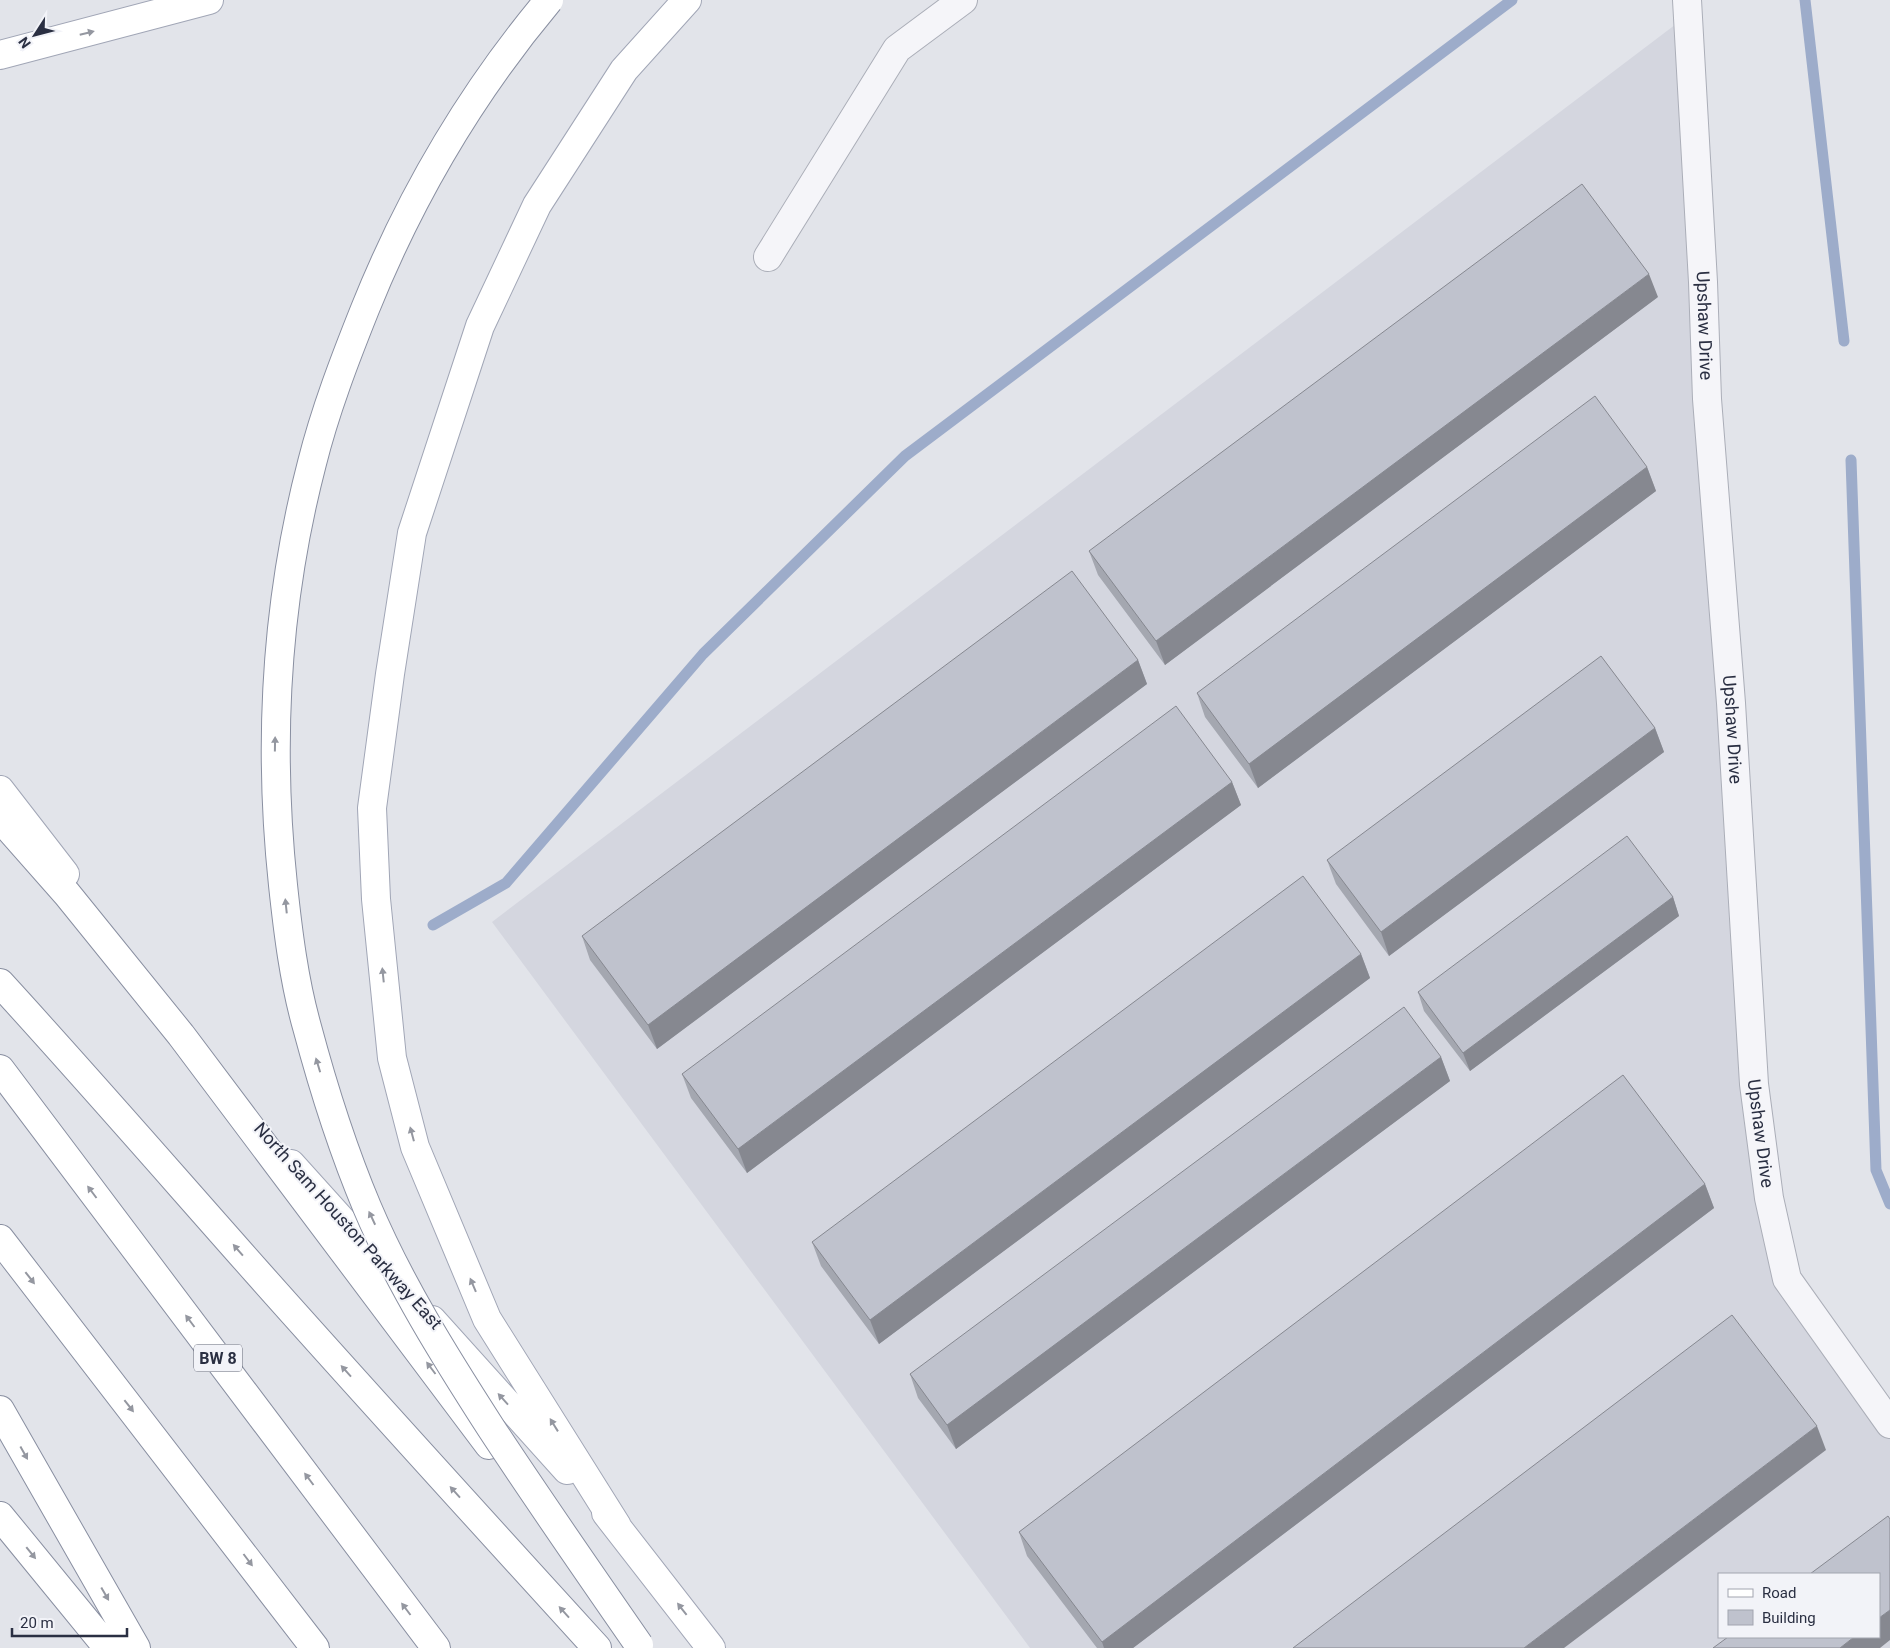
<svg xmlns="http://www.w3.org/2000/svg" width="1890" height="1648" viewBox="0 0 1890 1648" font-family="Roboto,sans-serif">
	<style>
		.built { fill: #d4d6df; fill-rule: evenodd }
		.lines { fill: none; stroke-linecap: round; stroke-linejoin: round }
		.stream { stroke: #9dacca; stroke-width: 11 }
		.minor-casing { stroke: #abaeb8; stroke-width: 30 }
		.major-casing { stroke: #a1a6b6; stroke-width: 30 }
		.highway-casing { stroke: #898fa1; stroke-width: 30 }
		.minor { stroke: #f5f5f9; stroke-width: 28 }
		.major { stroke: #fff; stroke-width: 28 }
		.highway { stroke: #fff; stroke-width: 28 }
		.highway-bridge-casing { stroke: #898fa1; stroke-width: 30; stroke-linecap: butt }
		.highway-bridge { stroke: #fff; stroke-width: 28 }
		.wall { fill: #a4a7b0 }
		.shaded-wall { fill: #868890 }
		.building { fill: #bfc2cd; stroke: #868890 }
		.oneway { fill: #9497a0 }
		.labels { text-anchor: middle; stroke-width: 4; stroke-linejoin: round; paint-order: stroke }
		.shield { fill: #f2f3f8; stroke: #666a79; stroke-width: 1 }
		.shield-label { font-size: 16px; font-weight: bold; fill: #2a2f42 }
		.street-label { font-size: 18px; fill: #2a2f42; stroke: #f2f3f8 }
	</style>
	<rect width="100%" height="100%" fill="#e2e4ea"/>
	<path class="built" d="M1688,15L1754,1084L1787,1279L1890,1424V1648H1030L492,922ZM1719,1574H1879V1637H1719Z"/>
	<g class="lines">
		<path class="stream" d="M1805,0L1844,341
			M1851,460L1876,1170L1890,1204
			M433,925L506,883L703,654L905,456L1512,0"/>
		<g class="minor-casing">
			<g id="minor">
				<path id="s1" d="M1687,0L1703,282L1707,399L1731,703L1754,1084L1769,1198L1787,1279L1890,1424"/>
				<path d="M768,257L897,49L963,0"/>
			</g>
		</g>
		<g class="major-casing">
			<path id="major" d="M0,55L209,0
				M0,790L65,874
				M291,1164L400,1285
				M432,1320L567,1470
				M606,1513L711,1648
				M617,1526L487,1319L415,1147L392,1058L376,899L372,808L390,674L412,533L480,326L537,205L624,70L687,0"/>
		</g>
		<g class="highway-casing">
			<path id="highway" d="M0,818L67,894L181,1035L489,1445
				M0,983C87,1078 171,1175 257,1272C369,1398 483,1523 597,1648
				M0,1069L436,1648
				M0,1239L315,1648
				M0,1410L136,1648
				M0,1516L108,1648"/>
		</g>
		<use href="#minor" class="minor"/>
		<use href="#major" class="major"/>
		<use href="#highway" class="highway"/>
		<g class="highway-bridge-casing">
			<path id="highway-bridge" d="M549,0C471,93 410,197 365,309C345,359 325,411 312,463C276,601 268,744 283,885C288,932 294,981 307,1027C323,1087 343,1150 367,1207C400,1285 446,1358 491,1428C539,1501 589,1573 639,1645"/>
		</g>
		<use href="#highway-bridge" class="highway-bridge"/>
	</g>
	<path class="wall" d="M1658,297L1165,665L1098,575L1089,551Z
		M1647,467L1656,491L1258,788L1205,717L1197,693Z
		M1138,660L1147,684L657,1049L590,960L582,936Z
		M1655,728L1664,752L1389,956L1336,884L1327,860Z
		M1232,782L1241,805L747,1173L691,1098L682,1074Z
		M1673,897L1679,916L1470,1071L1424,1011L1418,992Z
		M1361,954L1370,978L879,1344L821,1266L812,1242Z
		M1441,1057L1450,1081L956,1449L918,1398L910,1374Z
		M1705,1184L1714,1208L1133,1648H1097L1027,1556L1019,1532Z"/>
	<path class="shaded-wall" d="M1649,274L1658,297L1165,665L1156,641Z
		M1647,467L1656,491L1258,788L1249,764Z
		M1138,660L1147,684L657,1049L648,1025Z
		M1655,728L1664,752L1389,956L1381,932Z
		M1232,782L1241,805L747,1173L738,1149Z
		M1673,897L1679,916L1470,1071L1463,1053Z
		M1361,954L1370,978L879,1344L870,1320Z
		M1441,1057L1450,1081L956,1449L947,1425Z
		M1705,1184L1714,1208L1133,1648H1104L1102,1642Z
		M1817,1426L1826,1450L1564,1648H1524Z
		M1890,1610V1640L1880,1648H1840L1854,1637H1879V1618Z"/>
	<path class="building" d="M1582,184L1649,274L1156,641L1089,551Z
		M1595,396L1647,467L1249,764L1197,693Z
		M1072,571L1138,660L648,1025L582,936Z
		M1601,656L1655,728L1381,932L1327,860Z
		M1176,706L1232,782L738,1149L682,1074Z
		M1627,836L1673,897L1463,1053L1418,992Z
		M1303,876L1361,954L870,1320L812,1242Z
		M1404,1007L1441,1057L947,1425L910,1374Z
		M1623,1075L1705,1184L1102,1642L1019,1532Z
		M1732,1315L1817,1426L1524,1648H1293Z
		M1888,1516L1890,1519V1610L1879,1618V1574H1810Z
		M1728,1637H1854L1840,1648H1713Z"/>
	<defs><path id="oneway-solid" d="M-6-.8H1V-3.2L6.5 0L1 3.2V.8H-6Z" transform="scale(1.25)"/></defs>
	<g class="oneway">
		<use href="#oneway-solid" transform="translate(87 33) rotate(-14)"/>
		<use href="#oneway-solid" transform="translate(275 744) rotate(-89)"/>
		<use href="#oneway-solid" transform="translate(286 906) rotate(-96)"/>
		<use href="#oneway-solid" transform="translate(383 975) rotate(-96)"/>
		<use href="#oneway-solid" transform="translate(318 1065) rotate(-107)"/>
		<use href="#oneway-solid" transform="translate(412 1134) rotate(-105)"/>
		<use href="#oneway-solid" transform="translate(92 1192) rotate(-127)"/>
		<use href="#oneway-solid" transform="translate(372 1218) rotate(-115)"/>
		<use href="#oneway-solid" transform="translate(238 1250) rotate(-131)"/>
		<use href="#oneway-solid" transform="translate(30 1278) rotate(52)"/>
		<use href="#oneway-solid" transform="translate(473 1285) rotate(-113)"/>
		<use href="#oneway-solid" transform="translate(190 1321) rotate(-127)"/>
		<use href="#oneway-solid" transform="translate(431 1368) rotate(-127)"/>
		<use href="#oneway-solid" transform="translate(346 1371) rotate(-132)"/>
		<use href="#oneway-solid" transform="translate(503 1399) rotate(-132)"/>
		<use href="#oneway-solid" transform="translate(129 1406) rotate(52)"/>
		<use href="#oneway-solid" transform="translate(554 1425) rotate(-122)"/>
		<use href="#oneway-solid" transform="translate(24 1453) rotate(61)"/>
		<use href="#oneway-solid" transform="translate(309 1479) rotate(-127)"/>
		<use href="#oneway-solid" transform="translate(455 1492) rotate(-132)"/>
		<use href="#oneway-solid" transform="translate(31 1553) rotate(51)"/>
		<use href="#oneway-solid" transform="translate(248 1560) rotate(53)"/>
		<use href="#oneway-solid" transform="translate(105 1594) rotate(60)"/>
		<use href="#oneway-solid" transform="translate(406 1609) rotate(-127)"/>
		<use href="#oneway-solid" transform="translate(682 1609) rotate(-128)"/>
		<use href="#oneway-solid" transform="translate(564 1612) rotate(-132)"/>
	</g>
	<g class="labels">
		<rect class="shield" x="194" y="1344.5" width="48" height="27" rx="4"/>
		<g class="shield-label">
			<text x="218" y="1364">BW 8</text>
		</g>
		<g class="street-label">
			<text dy="6" stroke="none"><textPath href="#s1" startOffset="326">Upshaw Drive</textPath></text>
			<text dy="6" stroke="none"><textPath href="#s1" startOffset="731">Upshaw Drive</textPath></text>
			<text dy="6" stroke="none"><textPath href="#s1" startOffset="1136">Upshaw Drive</textPath></text>
			<text transform="translate(348 1226) rotate(48)" y="6">North Sam Houston Parkway East</text>
		</g>
	</g>
	<rect x="1718" y="1573" width="162" height="65" fill="#f2f3f8" stroke="#a2a5af"/>
	<rect x="1728" y="1589" width="25" height="8" fill="#ffffff" stroke="#a2a5af"/>
	<text x="1762" y="1598" font-size="15" fill="#2a2f42">Road</text>
	<rect x="1728" y="1610" width="25" height="15" fill="#bfc2cd" stroke="#a2a5af"/>
	<text x="1762" y="1623" font-size="15" fill="#2a2f42">Building</text>
	<g transform="translate(35 35) rotate(234)" stroke="#f2f3f8" stroke-width="4" paint-order="stroke">
	<path d="M0-4L9 19L0 12L-9 19Z" fill="#2a2f42"/>
	<text y="-8" font-size="14" font-weight="bold" text-anchor="middle" fill="#2a2f42">N</text>
	</g>
	<path d="M12 1628v8h115v-8" fill="none" stroke="#2a2f42" stroke-width="2.5"/>
	<text x="20" y="1628" font-size="15" fill="#2a2f42" stroke="#f2f3f8" stroke-width="4" paint-order="stroke">20 m</text>
</svg>
